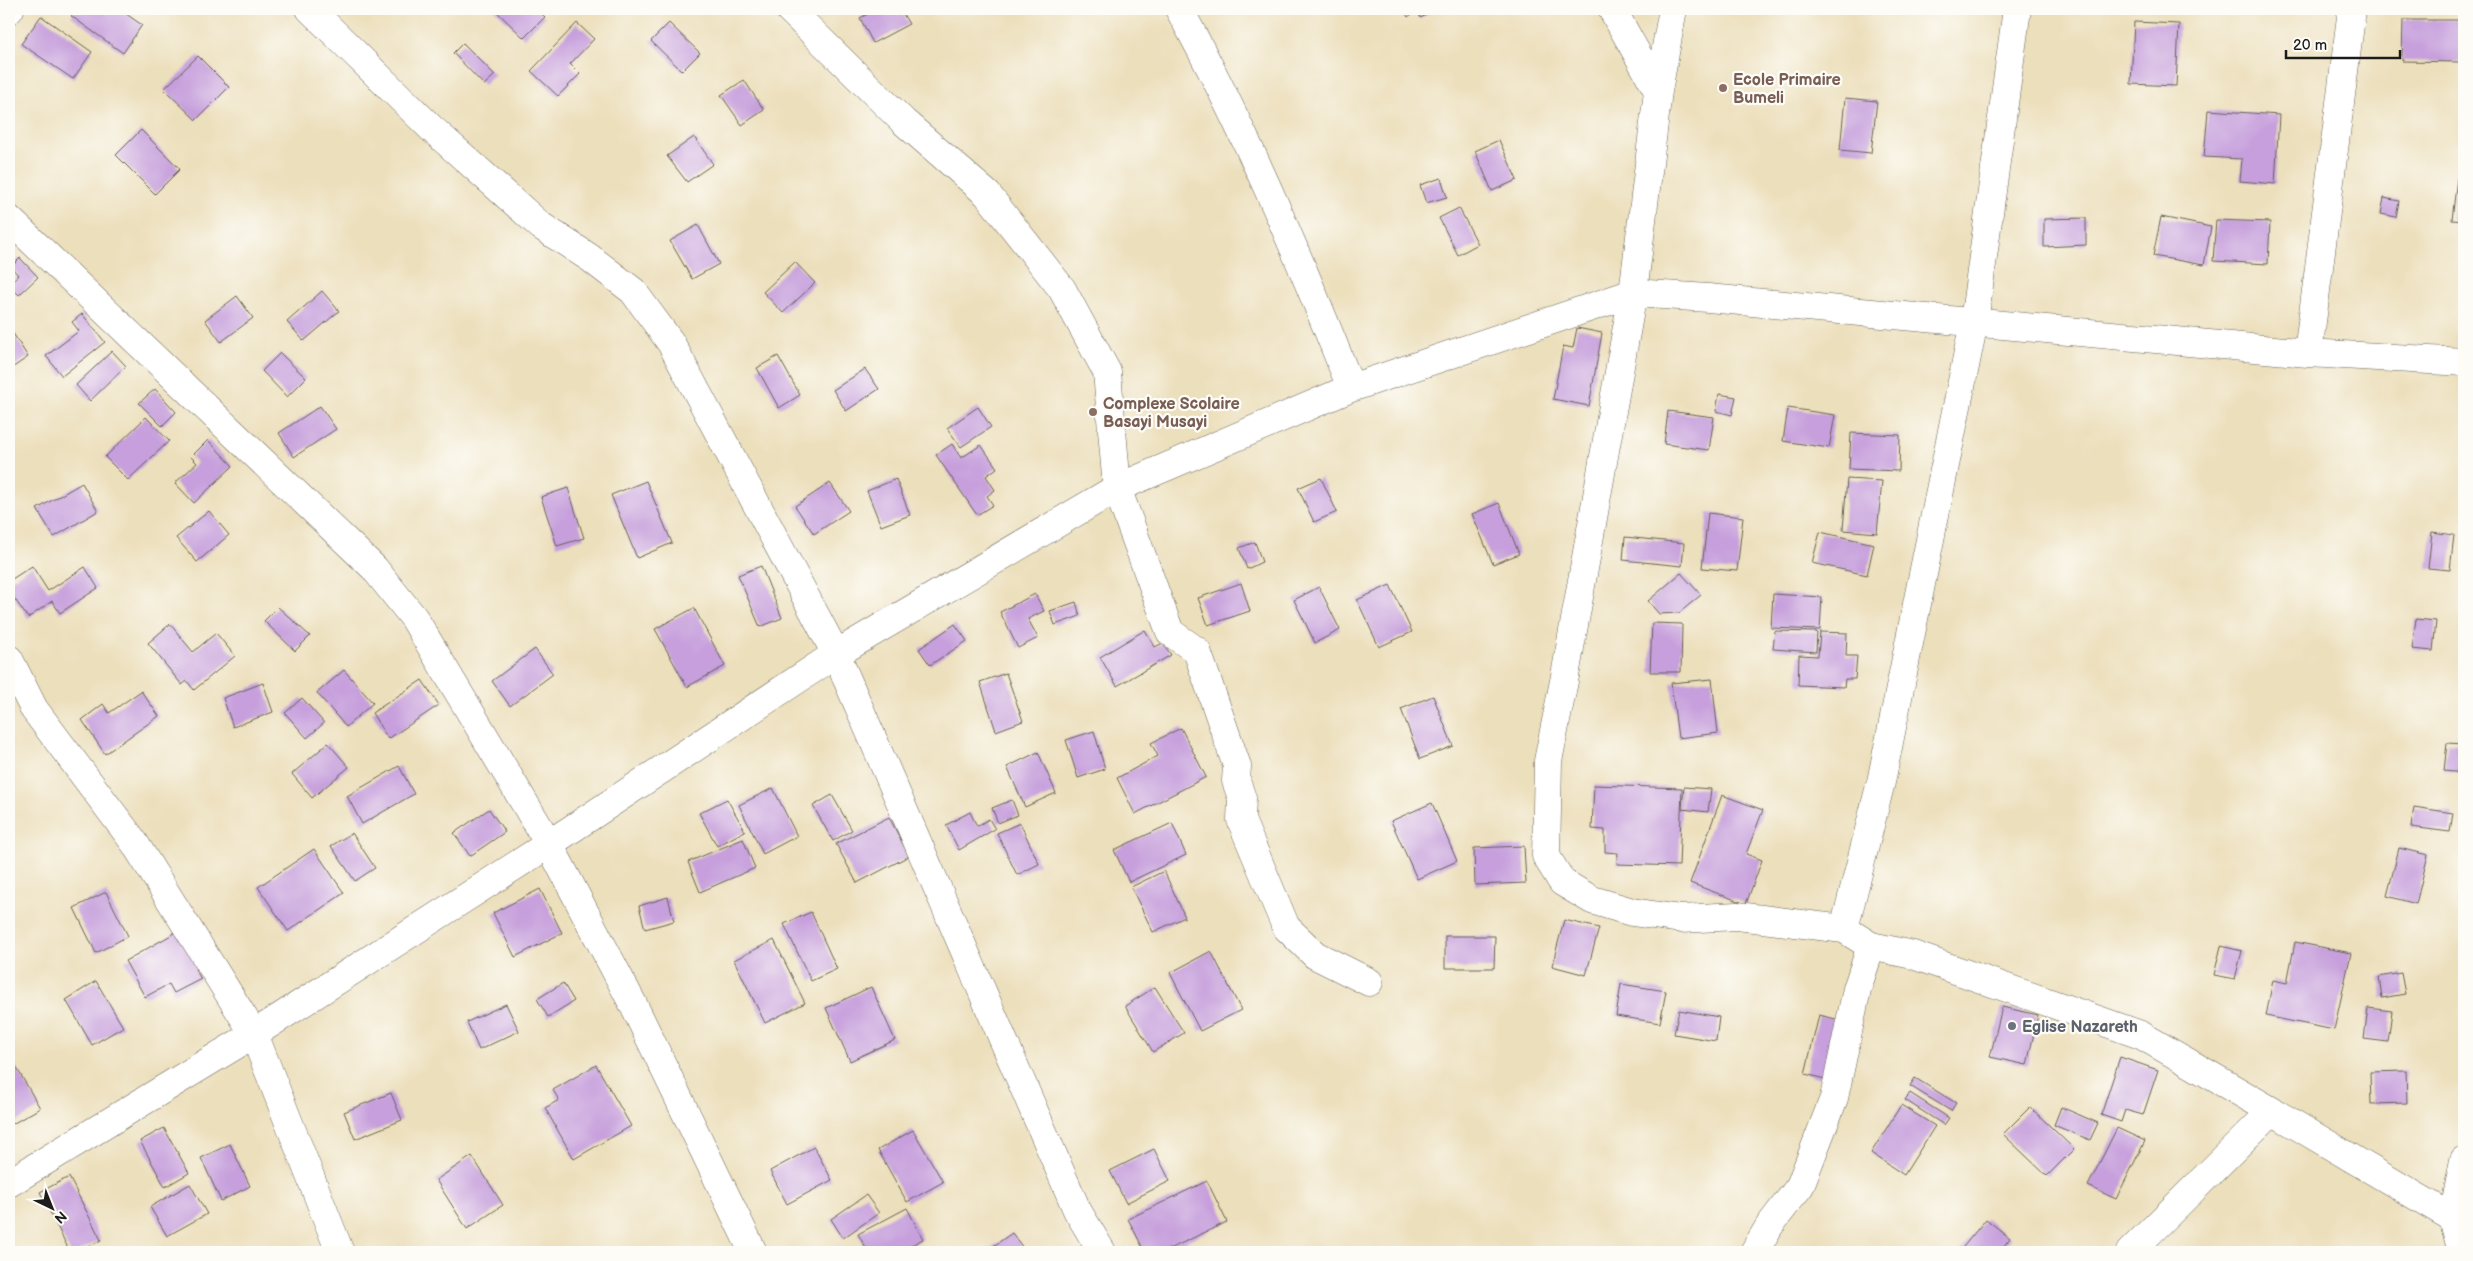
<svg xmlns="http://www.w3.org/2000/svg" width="2473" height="1261" viewBox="0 0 2473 1261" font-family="'Balsamiq Sans',sans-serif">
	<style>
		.building { fill: #c69fdc }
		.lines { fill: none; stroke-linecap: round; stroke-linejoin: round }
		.street-casing { stroke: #656054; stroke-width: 29 }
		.street { stroke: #fff; stroke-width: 28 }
		.education-dot { fill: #8d6e63; stroke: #fdfcf7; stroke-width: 2 }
		.worship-dot { fill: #6b7280; stroke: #fdfcf7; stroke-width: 2 }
		.labels { text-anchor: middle; stroke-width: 4.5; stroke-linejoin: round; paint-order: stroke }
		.education-label { font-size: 16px; font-weight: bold; fill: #785e54; stroke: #fdfcf7; text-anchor: start }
		.worship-label { font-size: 16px; font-weight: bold; fill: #5b616d; stroke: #fdfcf7; text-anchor: start }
	</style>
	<rect width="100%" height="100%" fill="#fdfcf7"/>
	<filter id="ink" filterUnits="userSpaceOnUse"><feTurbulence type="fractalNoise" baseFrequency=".02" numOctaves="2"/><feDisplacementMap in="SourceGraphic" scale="10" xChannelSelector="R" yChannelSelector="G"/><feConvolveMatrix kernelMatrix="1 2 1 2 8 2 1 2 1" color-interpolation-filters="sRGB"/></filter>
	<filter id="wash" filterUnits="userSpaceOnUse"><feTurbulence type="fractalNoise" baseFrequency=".0096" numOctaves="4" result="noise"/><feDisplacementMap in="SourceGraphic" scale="20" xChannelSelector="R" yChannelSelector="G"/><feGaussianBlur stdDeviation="1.12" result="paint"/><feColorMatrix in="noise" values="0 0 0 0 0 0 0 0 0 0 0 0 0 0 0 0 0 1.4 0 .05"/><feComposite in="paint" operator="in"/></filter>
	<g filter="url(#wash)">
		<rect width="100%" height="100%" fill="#ecdfbc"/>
		<g id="blocks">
			<path class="building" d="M77,9H119L142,25L123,53L71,16Z
				M494,9H536L545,17L524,38Z
				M877,9H900L909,24L873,43L860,18Z
				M1403,9H1435L1421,18L1416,11L1408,17Z
				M41,16L92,52L73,79L21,44Z
				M2403,20H2461V62L2402,61Z
				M2134,22L2179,24L2176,86L2131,84Z
				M577,23L594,39L570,64L580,74L558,96L531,71Z
				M669,23L700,53L682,71L651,41Z
				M463,43L495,75L484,85L453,53Z
				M198,56L229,87L196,120L164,89Z
				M744,80L764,110L742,125L721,95Z
				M1845,98L1877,101L1871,153L1840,150Z
				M2208,110L2279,115L2275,184L2240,181L2242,159L2204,157Z
				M141,130L180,169L155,194L116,155Z
				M694,137L713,164L687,182L667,156Z
				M1499,140L1517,180L1492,191L1475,151Z
				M1441,178L1447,197L1426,203L1420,185Z
				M2457,178L2464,179V221L2452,220Z
				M2384,198L2399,201L2396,217L2381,214Z
				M1459,208L1478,244L1458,255L1439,218Z
				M2161,217L2211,227L2204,265L2153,256Z
				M2086,218V245L2044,247V219Z
				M2216,220L2270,222L2268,264L2213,261Z
				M698,225L719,264L692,279L670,241Z
				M20,258L38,277L19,295L9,285L18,275L11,267Z
				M795,262L815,283L783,313L763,292Z
				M322,291L339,311L304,341L287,322Z
				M237,296L253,318L221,342L205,320Z
				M82,314L105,342L62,376L46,356L79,331L72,322Z
				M9,327L28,357L9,370Z
				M1577,328L1602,333L1589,406L1553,399L1563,346L1573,348Z
				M112,351L126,366L90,401L76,385Z
				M280,353L306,378L287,397L262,371Z
				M778,356L800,395L779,408L757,368Z
				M865,369L879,389L846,411L833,390Z
				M155,389L176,412L162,426L139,403Z
				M1719,394L1736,397L1732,415L1716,411Z
				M320,406L336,429L294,457L279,433Z
				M978,407L991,427L961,447L947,428Z
				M1788,408L1835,415L1829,448L1783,441Z
				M1668,411L1714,417L1709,450L1664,444Z
				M146,417L169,441L128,480L105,457Z
				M1851,433L1900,435L1899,471L1849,469Z
				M208,440L233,466L194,503L175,483L197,463L191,457Z
				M952,444L961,458L981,445L997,468L986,476L995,490L987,496L993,505L977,515L936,455Z
				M1321,478L1337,512L1314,522L1298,488Z
				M896,479L910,515L881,526L867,491Z
				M1847,479L1882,481L1877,533L1843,530Z
				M646,481L672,543L637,558L611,495Z
				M82,483L98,511L54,537L37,509Z
				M830,483L849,511L814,534L795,506Z
				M568,488L584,538L557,546L541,497Z
				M1499,503L1519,554L1493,564L1472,514Z
				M209,511L229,535L197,562L176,538Z
				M1708,513L1743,517L1737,571L1702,568Z
				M1820,532L1874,544L1867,575L1812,563Z
				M2432,532L2454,535L2450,570L2428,568Z
				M1625,537L1684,543L1682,566L1623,560Z
				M1255,542L1262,562L1247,569L1239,548Z
				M32,566L48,591L85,567L98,588L60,613L52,601L28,618L9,591V581Z
				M761,566L782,618L760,627L738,575Z
				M1681,573L1701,595L1679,613L1659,614L1648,601Z
				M1241,583L1250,611L1208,625L1198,598Z
				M1390,585L1412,632L1379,647L1357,600Z
				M1319,587L1340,630L1315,643L1294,600Z
				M1035,594L1044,611L1028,619L1038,638L1018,648L1000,612Z
				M1773,594L1822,597L1820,630L1771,628Z
				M1076,602L1080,616L1055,625L1050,611Z
				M278,607L310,636L295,651L264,621Z
				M694,608L725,666L687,687L655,629Z
				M2416,619L2436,621L2433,651L2412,649Z
				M1652,623L1682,624L1681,672H1650Z
				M170,624L193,652L216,633L235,656L194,690L187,681L182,685L148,643Z
				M955,624L967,641L930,665L919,649Z
				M1145,630L1155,647L1163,643L1171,655L1117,686L1100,657Z
				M1775,631L1817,632L1816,652L1773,649Z
				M1820,632L1847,633L1846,656H1857L1855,679H1845L1844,687L1798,685L1799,655L1818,656Z
				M535,649L553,674L510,706L492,681Z
				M344,670L373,703L346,727L317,693Z
				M1006,673L1023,721L996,731L980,682Z
				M1712,679L1718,733L1678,738L1671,683Z
				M422,680L439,705L388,739L372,713Z
				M263,683L273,712L233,727L223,698Z
				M141,691L159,716L105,754L82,720L103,704L109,713Z
				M1433,696L1453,746L1420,759L1401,709Z
				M302,698L324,723L307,738L285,713Z
				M1181,728L1206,777L1135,814L1117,778L1158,756L1151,743Z
				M1094,731L1105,769L1078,778L1066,740Z
				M328,743L349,767L312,798L292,774Z
				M2447,743L2464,744V773L2444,771Z
				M1038,752L1056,793L1025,807L1007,767Z
				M399,766L414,794L362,824L347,796Z
				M1594,785L1682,788L1679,866L1617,864L1618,853L1605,852V830L1592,829Z
				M1684,787L1711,789L1708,812L1682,809Z
				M773,788L797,836L763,854L739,805Z
				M832,795L852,830L833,841L813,806Z
				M1722,795L1763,810L1746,854L1762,860L1746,904L1690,883Z
				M727,799L745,831L717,846L699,813Z
				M1012,800L1018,815L998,823L992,808Z
				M1432,803L1457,861L1417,879L1391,821Z
				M2414,807L2453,813L2450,832L2411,827Z
				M489,809L505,832L470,856L454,833Z
				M970,812L977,826L989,819L995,829L959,850L946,825Z
				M889,817L909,856L857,883L836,844Z
				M1020,823L1039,864L1017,875L997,833Z
				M1172,823L1186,855L1129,882L1114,850Z
				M352,833L375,868L355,881L331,846Z
				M743,839L755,868L700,892L688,862Z
				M1524,846L1526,883L1475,885L1474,848Z
				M2399,848L2428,855L2416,904L2387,896Z
				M314,849L344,893L288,931L258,887Z
				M1164,871L1185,917L1153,932L1131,887Z
				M540,889L562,933L515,957L493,913Z
				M106,892L128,936L96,953L74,908Z
				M668,897L674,921L645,929L639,906Z
				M811,912L837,969L811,981L784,924Z
				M1564,920L1599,928L1586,975L1552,966Z
				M180,930L200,967L195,969L201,979L174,993L169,984L145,997L125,961Z
				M1445,936H1495L1494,968H1445Z
				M774,940L805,1003L765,1023L734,960Z
				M2295,942L2351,953L2334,1030L2266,1016L2273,980L2287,983Z
				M2221,946L2242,951L2235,979L2214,975Z
				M1211,951L1241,1010L1200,1031L1170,973Z
				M2401,973L2405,994L2382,998L2379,977Z
				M96,981L123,1027L92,1045L66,1000Z
				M563,983L574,1001L548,1017L537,999Z
				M1621,984L1666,991L1660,1023L1616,1016Z
				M871,987L895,1040L850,1061L826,1008Z
				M1155,987L1184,1033L1153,1052L1125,1006Z
				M506,1004L519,1031L479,1050L467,1022Z
				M2002,1007L2038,1015L2027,1065L1990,1057Z
				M2368,1008L2392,1011L2388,1042L2364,1039Z
				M1679,1010L1719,1017L1716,1041L1674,1034Z
				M1819,1015L1848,1022L1833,1081L1805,1074Z
				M2120,1057L2158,1070L2143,1115L2125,1110L2121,1122L2101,1115Z
				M15,1065L40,1108L9,1126V1069Z
				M596,1065L631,1126L574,1159L545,1108L559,1100L553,1090Z
				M2406,1071L2407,1103L2371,1104L2370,1072Z
				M1915,1078L1956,1103L1951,1111L1910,1086Z
				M391,1093L402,1120L355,1139L344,1112Z
				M1910,1093L1949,1118L1944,1125L1905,1100Z
				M1901,1105L1935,1126L1904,1175L1871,1153Z
				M2030,1107L2074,1149L2047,1176L2003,1134Z
				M2061,1107L2098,1123L2090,1140L2054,1125Z
				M164,1128L189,1173L165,1187L140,1141Z
				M2117,1128L2145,1141L2116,1199L2088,1186Z
				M913,1130L943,1182L907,1202L878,1150Z
				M230,1144L250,1186L221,1201L201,1158Z
				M814,1147L832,1180L787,1204L770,1171Z
				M1154,1149L1170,1181L1126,1203L1110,1171Z
				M472,1156L503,1205L467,1229L436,1180Z
				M69,1177L101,1240L77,1252H70L40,1192Z
				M1207,1181L1227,1222L1163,1252H1145L1128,1219Z
				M190,1184L207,1214L167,1236L150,1207Z
				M866,1195L879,1213L843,1238L831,1219Z
				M907,1208L923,1239L898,1252H868L858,1234Z
				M1986,1219L2010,1238L2000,1251L2001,1252H1959Z
				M1012,1233L1026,1252H985Z"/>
		</g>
	</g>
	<g filter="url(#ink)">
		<use href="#blocks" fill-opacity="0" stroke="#656054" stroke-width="1"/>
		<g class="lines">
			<g class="street-casing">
				<path id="street" d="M310,9L431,128L541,226L590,258L633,291L671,343L836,654L1077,1210L1102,1252
					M789,9L904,122L987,194L1062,289L1107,372L1117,488L1170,632L1197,651L1237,766L1236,781L1242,798L1241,820L1286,927L1315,955L1369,982
					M1179,9C1246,131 1300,259 1351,388
					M1612,9L1658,91
					M1673,9L1658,91L1633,293L1565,676L1548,761L1546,856L1562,882L1592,900L1632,912L1681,919L1737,916L1844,929L1871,946L1913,955L2141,1035L2272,1111
					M9,10L10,9
					M9,219L374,568L414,618L549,844L634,1006L753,1252
					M2308,353L2352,9
					M9,659L34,709L134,842L254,1034L340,1252
					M1844,929L1881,782L1974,322L2017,9
					M9,1183L254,1034L549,844L836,654L1117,488L1351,388L1633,293L1708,298L2308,353L2464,362
					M1754,1252L1770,1225L1800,1186L1834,1098L1857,989L1871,946
					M2130,1252L2272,1111L2453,1218L2464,1219
					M2462,1252L2453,1218L2464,1160"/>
			</g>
			<use href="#street" class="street"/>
		</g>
	</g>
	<g class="education-dot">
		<circle cx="1723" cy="88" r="5"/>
		<circle cx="1093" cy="412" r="5"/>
	</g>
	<circle class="worship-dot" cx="2012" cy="1026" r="5"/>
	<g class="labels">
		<g class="education-label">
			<text x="1733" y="85">Ecole Primaire<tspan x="1733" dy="18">Bumeli</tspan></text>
			<text x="1103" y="409">Complexe Scolaire<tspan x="1103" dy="18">Basayi Musayi</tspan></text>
		</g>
		<g class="worship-label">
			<text x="2022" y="1032">Eglise Nazareth</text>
		</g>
	</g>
	<rect width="2473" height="1261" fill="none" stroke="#fdfcf7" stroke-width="30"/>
	<g transform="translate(52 1208) rotate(137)" stroke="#fdfcf7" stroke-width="4" paint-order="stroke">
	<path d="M0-4L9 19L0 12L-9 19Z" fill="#1c1c1c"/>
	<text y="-8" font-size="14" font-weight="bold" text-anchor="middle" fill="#1c1c1c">N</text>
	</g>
	<path d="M2286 50v8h114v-8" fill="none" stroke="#1c1c1c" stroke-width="2.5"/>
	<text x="2293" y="50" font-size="15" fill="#1c1c1c" stroke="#fdfcf7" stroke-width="4" paint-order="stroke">20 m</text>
</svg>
